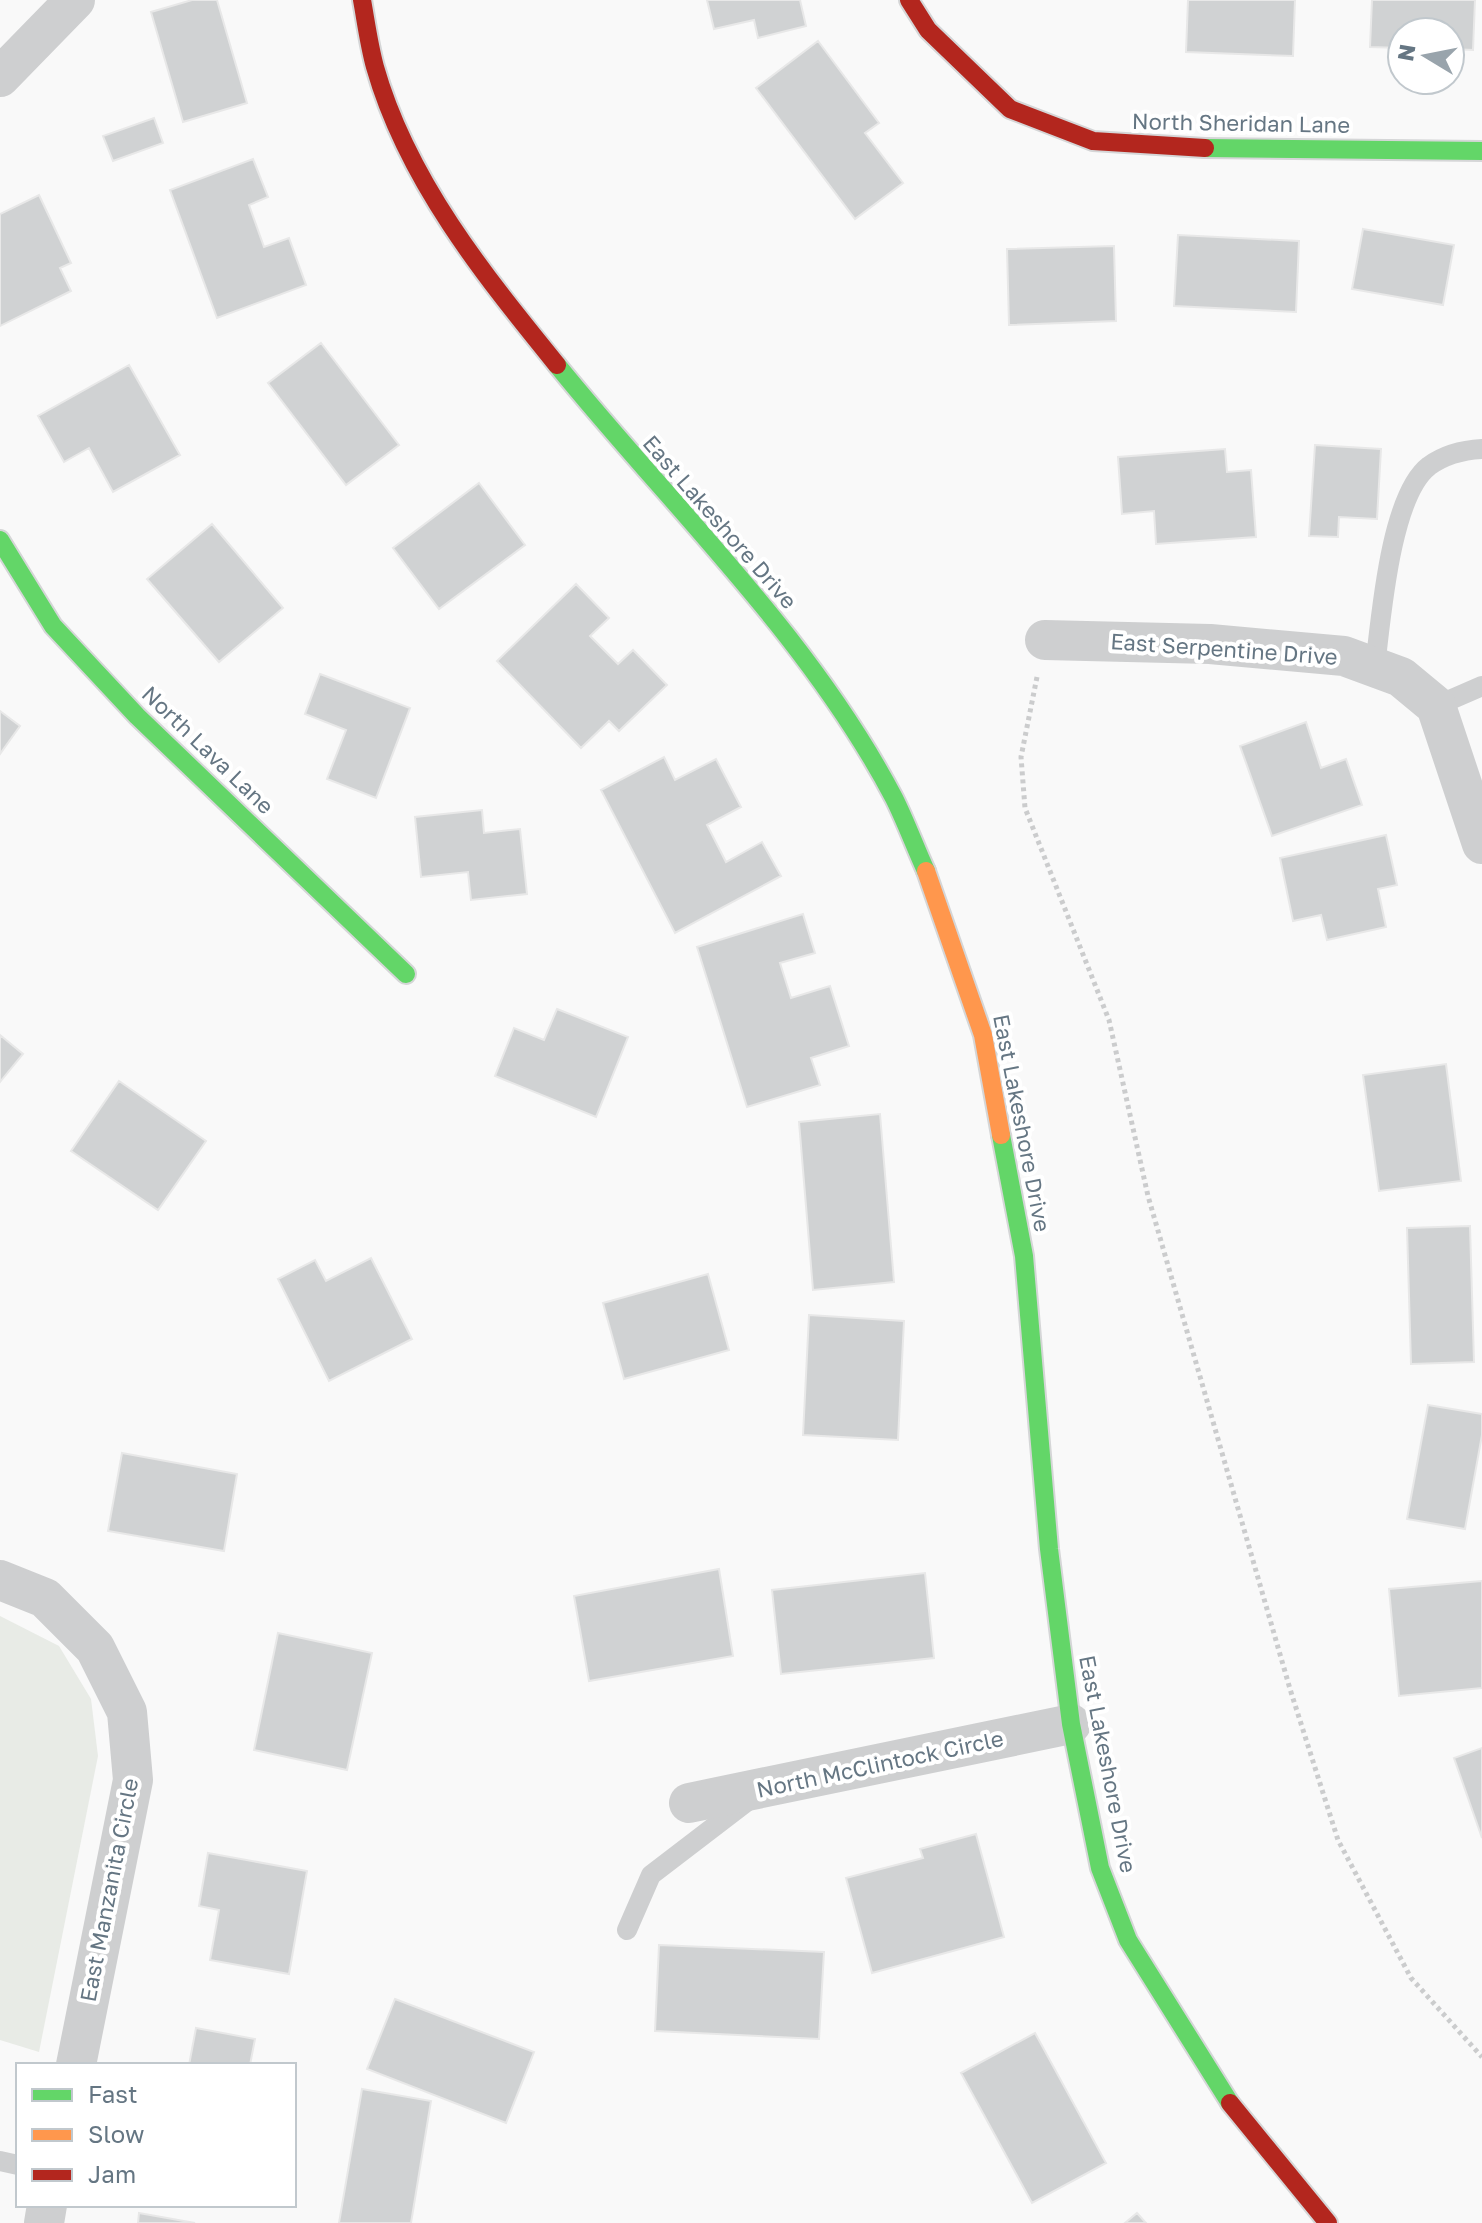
<svg xmlns="http://www.w3.org/2000/svg" width="1482" height="2223" viewBox="0 0 1482 2223" font-family="'Golos Text',sans-serif">
	<style>
		.green { fill: #e8ebe6 }
		.building { fill: #d0d2d3; stroke: #e8e8e8; stroke-width: 2 }
		.lines { fill: none; stroke-linecap: round; stroke-linejoin: round }
		.fast-casing { stroke: #d5d6d7; stroke-width: 22 }
		.slow-casing { stroke: #d5d6d7; stroke-width: 22 }
		.jam-casing { stroke: #d5d6d7; stroke-width: 22 }
		.path { stroke: #cbcccd; stroke-width: 5; stroke-dasharray: 4 4; stroke-linecap: butt }
		.lane { stroke: #cecfd0; stroke-width: 20 }
		.street { stroke: #cecfd0; stroke-width: 40 }
		.fast { stroke: #63d668; stroke-width: 18 }
		.slow { stroke: #ff974d; stroke-width: 18 }
		.jam { stroke: #b3261e; stroke-width: 18 }
		.labels { text-anchor: middle; stroke-width: 8; stroke-linejoin: round; paint-order: stroke }
		.street-label { font-size: 22px; fill: #657683; stroke: #fff }
	</style>
	<rect width="100%" height="100%" fill="#f9f9f9"/>
	<path class="green" d="M0,1616L59,1646L91,1699L98,1756L39,2052L0,2040Z"/>
	<path class="building" d="M192,0H217L247,103L183,122L151,12Z
		M707,0H800L806,26L758,38L754,20L714,29Z
		M1188,0H1295L1293,56L1186,52Z
		M1372,0H1475L1473,50L1450,49V32H1402V48L1370,47Z
		M818,41L879,123L865,133L903,183L855,219L756,88Z
		M154,118L163,143L113,161L103,136Z
		M253,159L268,197L249,205L264,247L289,238L306,285L217,318L170,190Z
		M39,195L71,263L60,268L71,291L0,326V214Z
		M1363,229L1454,245L1443,305L1352,289Z
		M1178,235L1299,241L1296,312L1174,306Z
		M1114,246L1116,321L1009,325L1007,249Z
		M321,343L399,445L346,485L268,383Z
		M129,365L180,455L113,492L89,448L64,462L38,416Z
		M1315,445L1381,449L1377,519L1339,517L1338,537L1309,536Z
		M1225,449L1227,472L1251,470L1256,537L1156,544L1154,511L1122,514L1118,457Z
		M479,483L525,545L439,609L393,548Z
		M212,524L283,608L219,662L147,579Z
		M576,584L609,618L590,636L618,664L633,650L667,685L619,731L609,721L581,748L497,661Z
		M320,674L410,708L376,798L327,779L346,730L305,714Z
		M0,711L20,726L0,754Z
		M1306,722L1321,768L1346,759L1362,805L1272,836L1240,746Z
		M664,757L675,780L716,759L741,807L707,825L726,862L762,842L781,876L675,933L601,790Z
		M482,810L484,833L520,829L527,894L471,900L468,872L421,877L415,817Z
		M1386,835L1397,885L1378,889L1386,927L1327,940L1321,915L1293,921L1280,858Z
		M803,914L815,953L780,963L791,998L830,986L849,1046L811,1058L820,1085L747,1107L697,947Z
		M557,1009L628,1037L596,1117L495,1076L514,1028L544,1040Z
		M0,1035L23,1054L0,1082Z
		M1446,1064L1461,1181L1379,1191L1363,1075Z
		M119,1081L206,1141L158,1210L71,1151Z
		M880,1114L894,1282L813,1290L799,1122Z
		M1470,1226L1474,1362L1411,1364L1407,1228Z
		M371,1258L412,1339L329,1381L278,1279L315,1260L326,1281Z
		M708,1274L729,1350L624,1379L603,1303Z
		M809,1315L904,1321L898,1440L803,1435Z
		M1428,1405L1482,1414V1435L1465,1529L1407,1519Z
		M122,1453L237,1474L224,1551L108,1531Z
		M719,1569L733,1656L589,1681L574,1596Z
		M925,1573L934,1658L781,1674L772,1590Z
		M1482,1581V1688L1399,1696L1389,1589Z
		M278,1633L372,1653L347,1770L254,1750Z
		M1482,1748V1838L1454,1758Z
		M976,1834L1004,1937L872,1973L846,1878L923,1858L920,1849Z
		M208,1853L307,1871L289,1974L210,1960L219,1910L199,1906Z
		M659,1945L824,1952L819,2039L655,2031Z
		M395,1999L534,2052L506,2123L367,2069Z
		M196,2028L255,2039L250,2065H189Z
		M1035,2033L1106,2163L1032,2203L961,2073Z
		M362,2089L431,2101L411,2223H339Z
		M139,2213L195,2223H138Z
		M1137,2213L1146,2223H1125Z"/>
	<g class="lines">
		<g class="fast-casing">
			<path id="fast" d="M1205,148L1482,151
				M557,365C671,506 809,636 894,798C906,822 915,847 926,871
				M0,540L53,626L137,716L406,974
				M1001,1135L1024,1256L1049,1549L1071,1724L1100,1868L1128,1940L1230,2103"/>
		</g>
		<g class="slow-casing">
			<path id="slow" d="M926,871L983,1035L1001,1135"/>
		</g>
		<g class="jam-casing">
			<path id="jam" d="M362,0C366,22 369,45 375,67C407,180 484,275 557,365
				M909,0L928,30L1010,109L1093,141L1205,148
				M1230,2103L1328,2223"/>
		</g>
		<path class="path" d="M1037,677L1021,757L1025,808L1109,1020L1148,1196L1290,1689L1338,1840L1411,1978L1482,2057"/>
		<path class="lane" d="M1375,667C1381,619 1390,496 1429,466C1444,455 1464,450 1482,449
			M1436,706L1482,686
			M627,1930L651,1875L749,1800
			M0,2161L18,2165"/>
		<path class="street" d="M0,77L75,0
			M1045,640L1210,644L1344,656L1401,677L1436,706L1482,844
			M0,1580L45,1598L95,1648L127,1712L133,1780L76,2065
			M689,1803L1071,1724
			M44,2223L47,2205"/>
		<use href="#fast" class="fast"/>
		<use href="#slow" class="slow"/>
		<use href="#jam" class="jam"/>
	</g>
	<g class="labels">
		<g class="street-label">
			<text transform="translate(1241 123) rotate(1)" y="8">North Sheridan Lane</text>
			<text transform="translate(720 522) rotate(49)" y="8">East Lakeshore Drive</text>
			<text transform="translate(1224 649) rotate(4)" y="8">East Serpentine Drive</text>
			<text transform="translate(208 750) rotate(44)" y="8">North Lava Lane</text>
			<text transform="translate(1022 1123) rotate(79)" y="8">East Lakeshore Drive</text>
			<text transform="translate(880 1764) rotate(-12)" y="8">North McClintock Circle</text>
			<text transform="translate(1108 1764) rotate(79)" y="8">East Lakeshore Drive</text>
			<text transform="translate(109 1890) rotate(-79)" y="8">East Manzanita Circle</text>
		</g>
	</g>
	<rect x="16" y="2063" width="280" height="144" fill="#ffffff" stroke="#c1c8cd" stroke-width="2"/>
	<rect x="32" y="2089" width="40" height="12" fill="#63d668" stroke="#c1c8cd" stroke-width="2"/>
	<text x="88" y="2103" font-size="24" fill="#657683">Fast</text>
	<rect x="32" y="2129" width="40" height="12" fill="#ff974d" stroke="#c1c8cd" stroke-width="2"/>
	<text x="88" y="2143" font-size="24" fill="#657683">Slow</text>
	<rect x="32" y="2169" width="40" height="12" fill="#b3261e" stroke="#c1c8cd" stroke-width="2"/>
	<text x="88" y="2183" font-size="24" fill="#657683">Jam</text>
	<g transform="translate(1426 56) rotate(280)"><circle r="38" fill="#ffffff" stroke="#c1c8cd" stroke-width="2"/>
	<path d="M0-6L14 30L0 20L-14 30Z" fill="#99a4ac"/>
	<text y="-12" font-size="22" font-weight="bold" text-anchor="middle" fill="#657683">N</text>
	</g>
</svg>
